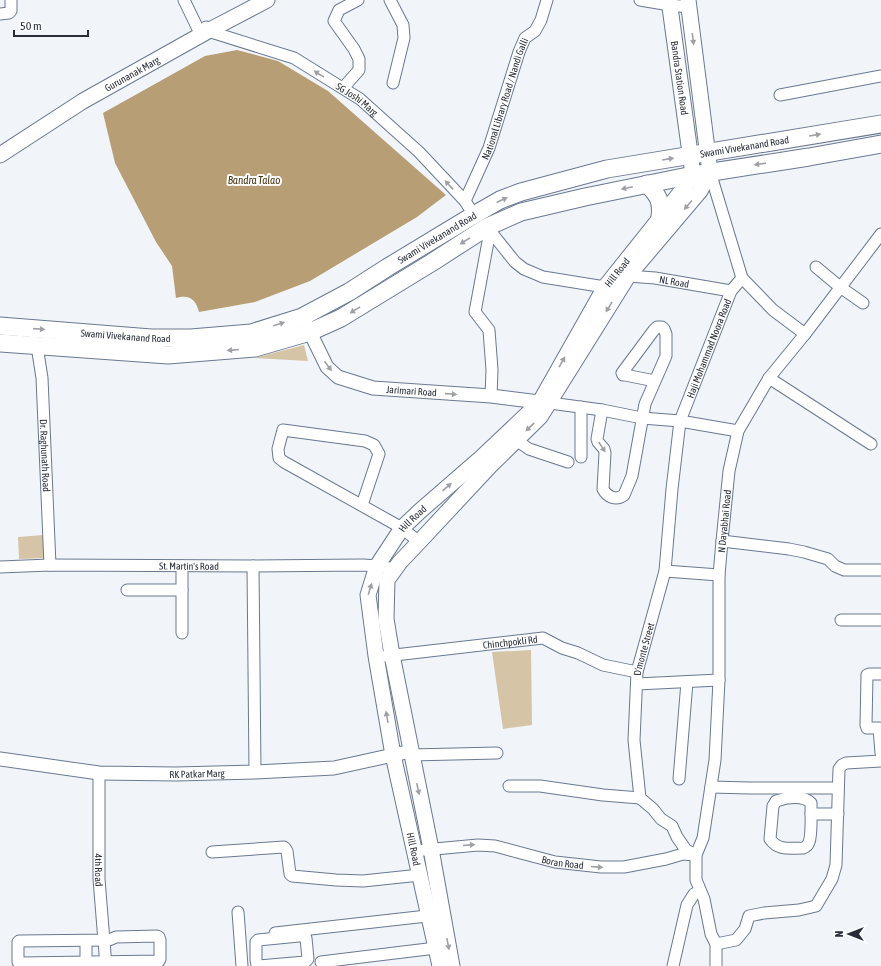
<svg xmlns="http://www.w3.org/2000/svg" width="881" height="966" viewBox="0 0 881 966" font-family="'Asap Condensed',sans-serif">
	<style>
		.green { fill: #d6c4a7 }
		.water { fill: #b89e75 }
		.lines { fill: none; stroke-linecap: round; stroke-linejoin: round }
		.minor-casing { stroke: #6a7890; stroke-width: 13 }
		.tertiary-casing { stroke: #6a7890; stroke-width: 15 }
		.secondary-casing { stroke: #6a7890; stroke-width: 17 }
		.primary-casing { stroke: #6a7890; stroke-width: 19 }
		.minor { stroke: #fff; stroke-width: 11 }
		.tertiary { stroke: #fff; stroke-width: 13 }
		.secondary { stroke: #fff; stroke-width: 15 }
		.primary { stroke: #fff; stroke-width: 17 }
		.oneway { fill: #9ea0a5 }
		.labels { text-anchor: middle; stroke-width: 4; stroke-linejoin: round; paint-order: stroke }
		.street-label { font-size: 10px; fill: #282d38; stroke: #fff }
		.water-label { font-size: 11px; font-style: italic; fill: #473412; stroke: #fff }
	</style>
	<rect width="100%" height="100%" fill="#f1f5fa"/>
	<path class="green" d="M304,345L308,361L254,358Z
		M43,535L44,558L19,559L18,537Z
		M531,650L532,725L503,729L492,652Z"/>
	<path class="water" d="M237,50L278,61L328,91L446,195L417,217L310,281L255,302L199,312C196,299 189,294 176,298L172,266L156,242L115,163L103,113L205,56Z"/>
	<g class="lines">
		<g class="minor-casing">
			<g id="minor">
				<path d="M184,0L199,31"/>
				<path d="M390,0L403,25L404,38L393,83"/>
				<path d="M640,0L670,5L689,7"/>
				<path d="M0,14L9,13L11,11V0"/>
				<path id="s1" d="M206,27L208,31L294,58L360,99L419,152L465,201L474,215"/>
				<path d="M343,88L359,70V59L354,49L334,21L339,10L358,0"/>
				<path d="M780,95L881,76"/>
				<path d="M710,172L742,278L773,310L805,334"/>
				<path id="s2" d="M465,201L489,148L519,52L525,38L535,31L541,20L547,0"/>
				<path d="M487,227L515,262L524,269L543,277L605,287"/>
				<path d="M490,231L475,312L489,330L492,370L491,396"/>
				<path d="M816,267L840,287L863,303"/>
				<path id="s3" d="M623,274L628,276L655,278L731,291"/>
				<path id="s4" d="M37,346L42,378L50,565"/>
				<path d="M769,378L871,444"/>
				<path d="M550,403L602,410L642,418L680,421L738,431"/>
				<path d="M581,407V457"/>
				<path d="M602,410L597,439L598,442L604,449L605,453L603,489C607,497 616,501 624,495L632,476L645,404L666,356V334L664,329L662,327H657L654,330L622,373L623,375H625L655,381"/>
				<path d="M512,435L516,440L529,449L568,462"/>
				<path d="M362,505L379,454L374,445L365,441L283,430L278,449L279,458L284,462L402,528L419,542"/>
				<path d="M722,541L789,549L804,552L828,559L835,566L844,570H881"/>
				<path d="M182,566V633"/>
				<path d="M253,566L255,772"/>
				<path id="s5" d="M0,567L50,565L253,566L363,565L377,566L395,569"/>
				<path d="M665,571L719,575"/>
				<path d="M127,590H182"/>
				<path d="M841,620H881"/>
				<path id="s6" d="M386,656L543,638L562,648L578,653L603,665L637,672"/>
				<path d="M881,674H869L867,675L866,725L867,728H879L881,753"/>
				<path d="M637,684L719,680"/>
				<path d="M411,755L497,753"/>
				<path id="s7" d="M99,773V879L106,966"/>
				<path d="M679,779L687,682"/>
				<path d="M509,786H540L603,795L640,798"/>
				<path d="M711,787L749,788H838"/>
				<path d="M787,798C795,797 806,797 811,803C811,812 812,835 809,842C808,846 806,847 803,848C790,848 778,851 770,839L773,806L776,801Z"/>
				<path d="M811,814H838"/>
				<path id="s8" d="M424,850L478,845L495,846L555,862L601,867H624L666,859L683,854L695,855"/>
				<path d="M212,852L284,847L285,848L287,851L290,874L292,876L336,880L363,881L420,875"/>
				<path id="s9" d="M696,855L686,850L677,837L672,826L661,819L653,809L640,798L634,740L637,672L665,571L672,489L680,421L731,291L742,278"/>
				<path d="M238,912L242,966"/>
				<path d="M275,933L436,915"/>
				<path d="M157,936L159,937L160,940V959L159,961L20,963L18,962V942L19,941L109,940L116,937Z"/>
				<path d="M299,936H302L306,938L308,959L305,962L259,966L257,965L256,960V942L258,940Z"/>
				<path d="M86,941V962"/>
				<path d="M716,944L736,940L745,929L749,916L764,913L799,910L816,906L832,879L836,865L839,769L842,765L846,763L881,761"/>
				<path d="M321,962L436,948"/>
				<path d="M673,966L687,905L694,894L700,891"/>
				<path id="s10" d="M716,966V944L711,934L704,899L696,880V855L703,838L715,760L719,680V575L722,541L729,471L738,431L769,378L805,334L881,234"/>
			</g>
		</g>
		<g class="tertiary-casing">
			<g id="tertiary">
				<path id="s11" d="M306,324L327,367L338,377L373,388L491,396L547,403"/>
				<path id="s12" d="M0,759L99,773L176,774L255,772L334,768L411,751"/>
			</g>
		</g>
		<g class="secondary-casing">
			<g id="secondary">
				<path id="s13" d="M0,155L83,101L208,31L267,0"/>
				<path id="s14" d="M440,966L393,755L376,656L368,595L377,566L402,528L420,511L481,458L540,402L605,287L684,188L693,175L669,0"/>
				<path d="M452,966L431,849L392,655L386,619L387,580L400,562L419,542L490,466L540,417L628,276L700,191L710,172L688,0"/>
			</g>
		</g>
		<g class="primary-casing">
			<g id="primary">
				<path d="M647,184C658,195 662,201 660,217"/>
				<path id="s15" d="M0,326L151,338H191L251,333L302,317L349,292L388,267L474,215L500,200L521,192L607,169L881,124"/>
				<path d="M0,343L168,355L255,348L310,332L341,318L431,263L487,227L521,212L585,197L693,175L809,157L881,144"/>
			</g>
		</g>
		<use href="#minor" class="minor"/>
		<use href="#tertiary" class="tertiary"/>
		<use href="#secondary" class="secondary"/>
		<use href="#primary" class="primary"/>
	</g>
	<defs><path id="oneway-solid" d="M-6-.8H1V-3.2L6.5 0L1 3.2V.8H-6Z"/></defs>
	<g class="oneway">
		<use href="#oneway-solid" transform="translate(693 39) rotate(83)"/>
		<use href="#oneway-solid" transform="translate(319 74) rotate(-148)"/>
		<use href="#oneway-solid" transform="translate(815 135) rotate(-9)"/>
		<use href="#oneway-solid" transform="translate(668 159) rotate(-9)"/>
		<use href="#oneway-solid" transform="translate(760 164) rotate(172)"/>
		<use href="#oneway-solid" transform="translate(449 185) rotate(-133)"/>
		<use href="#oneway-solid" transform="translate(627 188) rotate(168)"/>
		<use href="#oneway-solid" transform="translate(502 200) rotate(-25)"/>
		<use href="#oneway-solid" transform="translate(688 205) rotate(130)"/>
		<use href="#oneway-solid" transform="translate(465 241) rotate(148)"/>
		<use href="#oneway-solid" transform="translate(609 307) rotate(122)"/>
		<use href="#oneway-solid" transform="translate(355 310) rotate(148)"/>
		<use href="#oneway-solid" transform="translate(279 324) rotate(-17)"/>
		<use href="#oneway-solid" transform="translate(39 329) rotate(4)"/>
		<use href="#oneway-solid" transform="translate(233 350) rotate(175)"/>
		<use href="#oneway-solid" transform="translate(562 362) rotate(-60)"/>
		<use href="#oneway-solid" transform="translate(328 366) rotate(53)"/>
		<use href="#oneway-solid" transform="translate(451 394) rotate(4)"/>
		<use href="#oneway-solid" transform="translate(530 427) rotate(136)"/>
		<use href="#oneway-solid" transform="translate(602 447) rotate(56)"/>
		<use href="#oneway-solid" transform="translate(447 487) rotate(-41)"/>
		<use href="#oneway-solid" transform="translate(370 589) rotate(-73)"/>
		<use href="#oneway-solid" transform="translate(387 717) rotate(-100)"/>
		<use href="#oneway-solid" transform="translate(418 789) rotate(78)"/>
		<use href="#oneway-solid" transform="translate(469 845) rotate(-5)"/>
		<use href="#oneway-solid" transform="translate(597 867) rotate(5)"/>
		<use href="#oneway-solid" transform="translate(448 944) rotate(79)"/>
	</g>
	<g class="labels">
		<g class="street-label">
			<text dy="4" stroke="none"><textPath href="#s13" startOffset="155">Gurunanak Marg</textPath></text>
			<text transform="translate(680 78) rotate(82)" y="4">Bandra Station Road</text>
			<text dy="4" stroke="none"><textPath href="#s1" startOffset="170">SG Joshi Marg</textPath></text>
			<text dy="4" stroke="none"><textPath href="#s2" startOffset="110">National Library Road / Nandi Galli</textPath></text>
			<text dy="4" stroke="none"><textPath href="#s15" startOffset="786">Swami Vivekanand Road</textPath></text>
			<text dy="4" stroke="none"><textPath href="#s15" startOffset="462">Swami Vivekanand Road</textPath></text>
			<text dy="4" stroke="none"><textPath href="#s14" startOffset="792">Hill Road</textPath></text>
			<text dy="4" stroke="none"><textPath href="#s3" startOffset="52">NL Road</textPath></text>
			<text dy="4" stroke="none"><textPath href="#s15" startOffset="126">Swami Vivekanand Road</textPath></text>
			<text dy="4" stroke="none"><textPath href="#s9" startOffset="542">Haji Mohammad Noora Road</textPath></text>
			<text dy="4" stroke="none"><textPath href="#s11" startOffset="138">Jarimari Road</textPath></text>
			<text dy="4" stroke="none"><textPath href="#s4" startOffset="110">Dr. Raghunath Road</textPath></text>
			<text dy="4" stroke="none"><textPath href="#s14" startOffset="468">Hill Road</textPath></text>
			<text dy="4" stroke="none"><textPath href="#s10" startOffset="451">N Dayabhai Road</textPath></text>
			<text dy="4" stroke="none"><textPath href="#s5" startOffset="189">St. Martin's Road</textPath></text>
			<text dy="4" stroke="none"><textPath href="#s6" startOffset="125">Chinchpokli Rd</textPath></text>
			<text dy="4" stroke="none"><textPath href="#s9" startOffset="232">D'monte Street</textPath></text>
			<text dy="4" stroke="none"><textPath href="#s12" startOffset="198">RK Patkar Marg</textPath></text>
			<text transform="translate(414 849) rotate(78)" y="4">Hill Road</text>
			<text dy="4" stroke="none"><textPath href="#s8" startOffset="141">Boran Road</textPath></text>
			<text dy="4" stroke="none"><textPath href="#s7" startOffset="97">4th Road</textPath></text>
		</g>
		<g class="water-label">
			<text x="254" y="184">Bandra Talao</text>
		</g>
	</g>
	<g transform="translate(849 934) rotate(270)" stroke="#ffffff" stroke-width="3" paint-order="stroke">
	<path d="M0-3L7 15L0 10L-7 15Z" fill="#282d38"/>
	<text y="-6" font-size="11" font-weight="bold" text-anchor="middle" fill="#282d38">N</text>
	</g>
	<path d="M14 30v6h74v-6" fill="none" stroke="#282d38" stroke-width="2"/>
	<text x="20" y="30" font-size="12" fill="#282d38" stroke="#ffffff" stroke-width="3" paint-order="stroke">50 m</text>
</svg>
